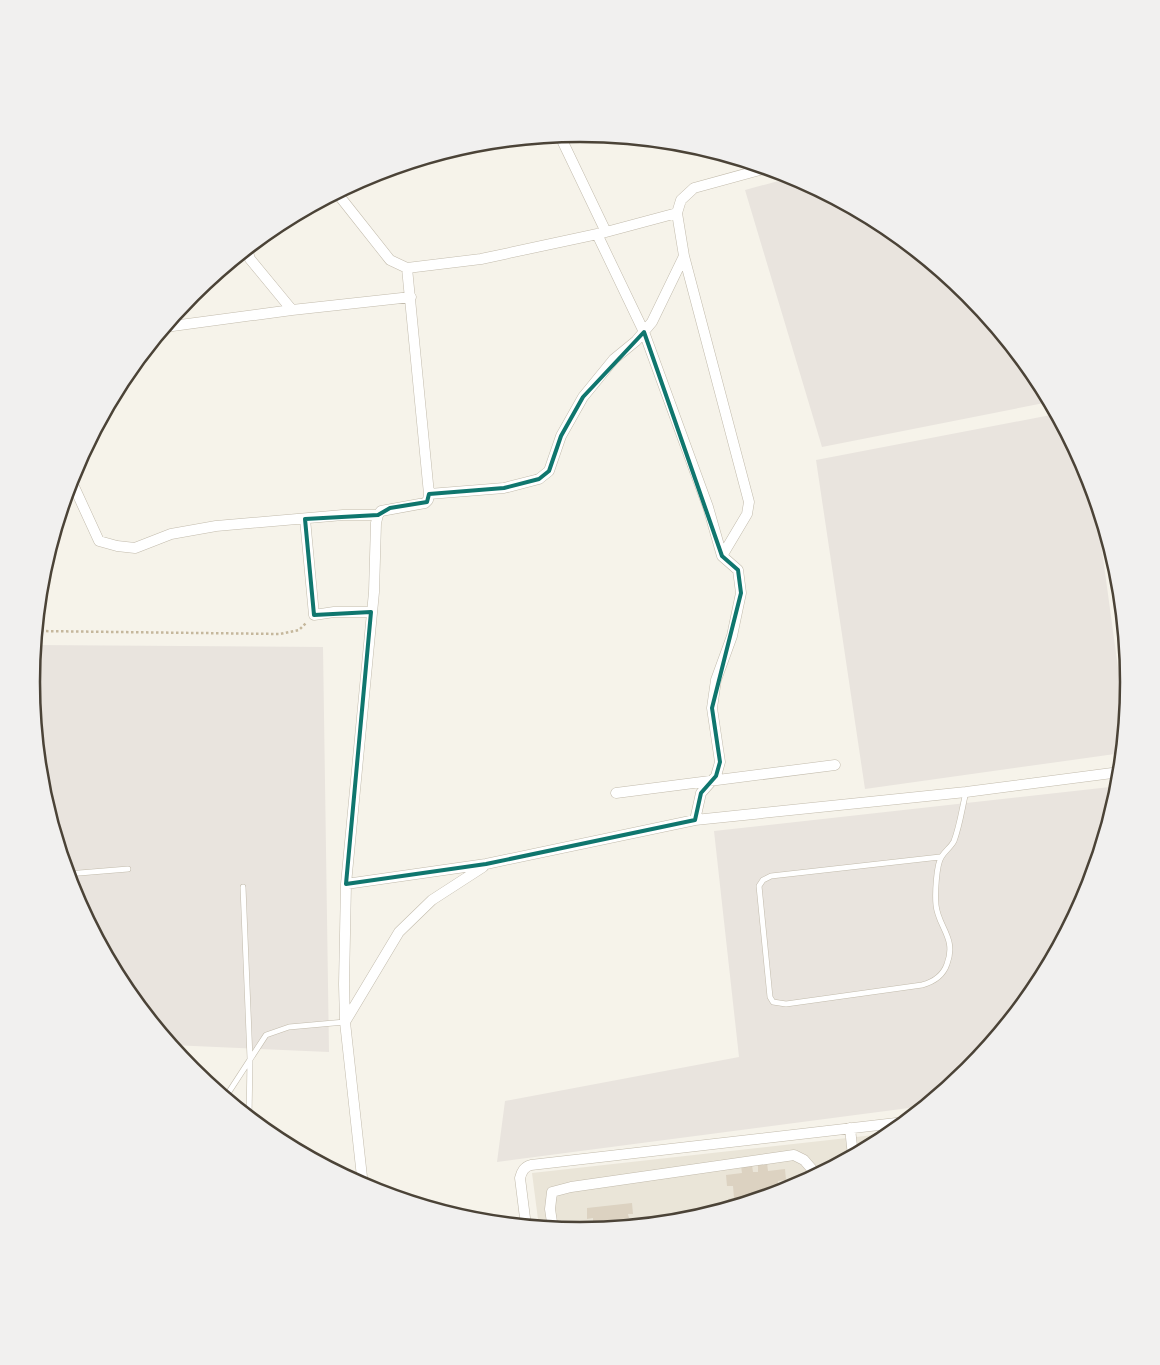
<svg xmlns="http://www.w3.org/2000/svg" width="1160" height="1365" viewBox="0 0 1160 1365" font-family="Roboto,sans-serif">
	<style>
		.residential { fill: #eae5d8 }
		.industrial { fill: #e9e4de }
		.building { fill: #dcd2c1 }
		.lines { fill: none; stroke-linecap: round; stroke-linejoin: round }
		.service-casing { stroke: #c2bbac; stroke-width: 6 }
		.minor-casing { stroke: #c2bbac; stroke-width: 11 }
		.path { stroke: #c5b79c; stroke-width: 2.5; stroke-dasharray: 2.5 2.5; stroke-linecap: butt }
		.service { stroke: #fff; stroke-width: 5 }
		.minor { stroke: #fff; stroke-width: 10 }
		.marked { fill: none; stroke: #0f766e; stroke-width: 4; stroke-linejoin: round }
		.rim { fill: none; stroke: #4b4337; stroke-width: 2.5 }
	</style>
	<rect width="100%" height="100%" fill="#f6f3ea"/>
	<path class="residential" d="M892,1133L885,1139L790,1190L687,1221L580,1231L539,1227L532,1173Z"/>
	<path class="industrial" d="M793,177L885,226L968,295L1036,378L1049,402L822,447L745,190Z
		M1056,414L1087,473L1095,499L1125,719L1122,753L865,789L816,460Z
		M35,645L323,647L329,1052L171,1045L124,987L73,892L42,789L31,682Z
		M1119,786L1087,893L1036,988L968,1071L924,1106L497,1162L505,1101L739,1057L714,831Z"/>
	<path class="building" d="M767,1163L768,1171L785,1169L786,1180L778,1181L780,1193L729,1208L728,1199L734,1198L733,1186H727L726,1175L742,1173L741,1166L752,1165L753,1172H758V1164Z
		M632,1203L633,1214H628L629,1218L624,1219V1226L599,1229L598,1222H593V1218L587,1219V1208Z
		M651,1219V1224L642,1225L641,1220Z"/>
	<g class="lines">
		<g class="service-casing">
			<path id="service" d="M940,857L771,876L763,880L759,886L770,997L773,1002L786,1004L922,985C933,982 943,976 947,964C957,938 938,927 936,905C935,895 936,864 942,856C946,850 951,847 954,841C960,825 962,808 966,792
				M67,874L128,869
				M243,887L250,1059L249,1118
				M225,1098L266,1035L289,1027L345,1022"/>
		</g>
		<g class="minor-casing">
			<path id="minor" d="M560,136L606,232L677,213L684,256L749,502L747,514L722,556
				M337,193L390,260L407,268L481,259L602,233
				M677,213L681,200L694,188L767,168
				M597,234L644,332L708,507L722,556L738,570L741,593L732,636L716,680L712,708L720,762L716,776L701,793L695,820
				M247,249L250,259L292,310
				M165,327L292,310L411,297
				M71,480L99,541L117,546L135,548L171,534L216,526L343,515H378
				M429,494L504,488L539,479L549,471L561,436L583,397L614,359L636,341L652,322L684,256
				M305,519L314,615L334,612H371
				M1116,569L1126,654
				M616,793L835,765
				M346,884L486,864L695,820L966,792L1120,772
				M345,1022L399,932L432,900L483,867
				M850,1128L853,1156
				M363,1186L345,1022L344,984L346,884L374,592L376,523L378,515L381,511L425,503L428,500L429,494L407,268
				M526,1226L520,1178C522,1171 524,1167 531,1165L905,1122
				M553,1229L550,1209L552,1192L571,1187L794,1155L804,1160L817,1175"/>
		</g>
		<path class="path" d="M36,631L280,634L299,630L306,623"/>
		<use href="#service" class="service"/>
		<use href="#minor" class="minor"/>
	</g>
	<path class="marked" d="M644,332L722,556L738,570L741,593L712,708L720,762L716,776L701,793L695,820L486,864L346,884L371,612L314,615L305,519L378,515L390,508L427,502L429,494L504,488L539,479L549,471L561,436L583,397Z"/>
	<path d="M0 0H1160V1365H0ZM40 682a540 540 0 1 1 1080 0a540 540 0 1 1-1080 0Z" fill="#f1f0ef" fill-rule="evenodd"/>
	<path class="rim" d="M40 682a540 540 0 1 1 1080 0a540 540 0 1 1-1080 0Z"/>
</svg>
